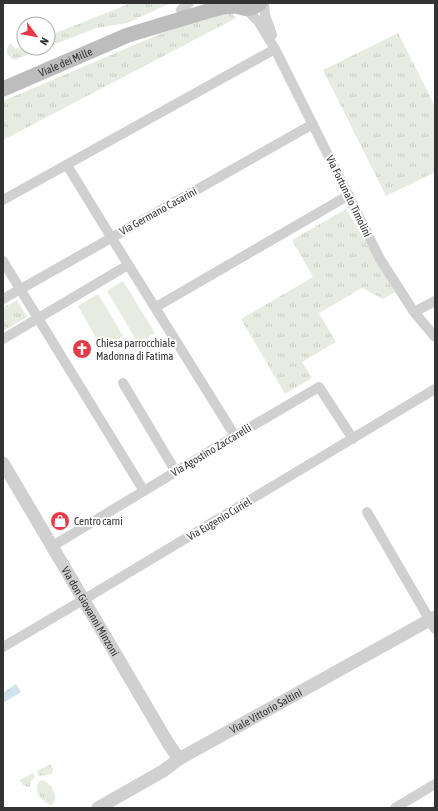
<svg xmlns="http://www.w3.org/2000/svg" width="438" height="811" viewBox="0 0 438 811" font-family="'Asap Condensed',sans-serif">
	<style>
		.grass { fill: url(#grass-tufts) }
		.pitch { fill: #e6ecdf }
		.water { fill: url(#water-ripples) }
		.lines { fill: none; stroke-linecap: round; stroke-linejoin: round }
		.minor { stroke: #d0d0d0; stroke-width: 10 }
		.tertiary { stroke: #d0d0d0; stroke-width: 13 }
		.secondary { stroke: #bdbdbd; stroke-width: 15 }
		.labels { text-anchor: middle; stroke-width: 4; stroke-linejoin: round; paint-order: stroke }
		.street-label { font-size: 11px; fill: #333; stroke: #fff }
		.poi-label { font-size: 11px; fill: #333; stroke: #fff; text-anchor: start }
	</style>
	<defs>
		<pattern id="grass-tufts" width="24" height="20" patternUnits="userSpaceOnUse"><rect width="24" height="20" fill="#e6ecdf"/><path d="M3 7l-1-3M5 7V3M7 7l1-3M15 17l-1-3M17 17v-4M19 17l1-3" fill="none" stroke="#c6cbc0"/></pattern>
		<pattern id="water-ripples" width="26" height="14" patternUnits="userSpaceOnUse"><rect width="26" height="14" fill="#cfe2ee"/><path d="M2 4q2-2 4 0t4 0M15 11q2-2 4 0t4 0" fill="none" stroke="#b2c2cd"/></pattern>
	</defs>
	<rect width="100%" height="100%" fill="#fff"/>
	<path class="grass" d="M131,3H171L127,23L96,28L48,47V36Z
		M229,11L236,18L3,140V101L186,23Z
		M398,33L435,106V172L386,196L323,70Z
		M11,43L15,49L24,46V48H44L15,60C6,56 4,50 11,43Z
		M346,209L395,292L383,299L362,288L319,313L336,342L302,362L312,378L285,394L241,319L313,277L292,240Z
		M17,300L27,317L3,331V308Z
		M50,764L53,769L52,774L39,776L37,771Z
		M33,773L35,777L31,781L30,786L28,787L23,785L20,780Z
		M41,780C51,781 61,799 51,805C41,802 31,788 41,780Z"/>
	<path class="pitch" d="M123,281L155,333L138,343L107,291Z
		M98,294L123,336L102,348L78,306Z"/>
	<path class="water" d="M16,684L21,692L3,703V693Z"/>
	<g class="lines">
		<path class="minor" d="M264,3L265,15L272,35
			M245,8L258,21L275,49L380,259L414,312L435,337
			M181,10L189,3
			M67,165C122,256 179,345 235,436
			M3,200L275,49
			M3,261L144,491
			M3,299L313,124
			M156,307L349,195
			M414,312L435,301
			M3,339L128,265
			M123,383L176,472
			M367,512L435,629
			M51,547L235,436L319,387L353,439
			M3,647L83,600L435,389
			M395,808L435,784"/>
		<g class="tertiary">
			<path id="s1" d="M3,463L168,743L179,759"/>
			<path id="s2" d="M98,808L163,771L179,759L435,617"/>
		</g>
		<g class="secondary">
			<path d="M233,3C242,10 251,10 260,3"/>
			<path id="s3" d="M3,89L128,35L208,11L223,7L237,6"/>
		</g>
	</g>
	<defs>
		<g id="church-disc" transform="scale(1)"><circle r="9.5" fill="#e63946" stroke="#fff"/><path d="M-1.2-6h2.4v3.5h3.3v2.4h-3.3V6h-2.4V-.1h-3.3v-2.4h3.3Z" fill="#fff"/></g>
		<g id="shop-disc" transform="scale(1)"><circle r="9.5" fill="#e63946" stroke="#fff"/><path d="M-5-2.5h2.3a2.7 3.5 0 0 1 5.4 0H5L5.5 6h-11ZM-1.5-2.5h3a1.5 2.3 0 0 0-3 0Z" fill="#fff"/></g>
	</defs>
	<g fill-rule="evenodd">
		<use href="#church-disc" x="82" y="349"/>
		<use href="#shop-disc" x="60" y="521"/>
	</g>
	<g class="labels">
		<g class="street-label">
			<text dy="4" stroke="none"><textPath href="#s3" startOffset="68">Viale dei Mille</textPath></text>
			<text transform="translate(349 196) rotate(64)" y="4">Via Fortunato Timolini</text>
			<text transform="translate(158 211) rotate(-29)" y="4">Via Germano Casarini</text>
			<text transform="translate(211 450) rotate(-31)" y="4">Via Agostino Zaccarelli</text>
			<text transform="translate(219 519) rotate(-31)" y="4">Via Eugenio Curiel</text>
			<text dy="4" stroke="none"><textPath href="#s1" startOffset="172">Via don Giovanni Minzoni</textPath></text>
			<text dy="4" stroke="none"><textPath href="#s2" startOffset="194">Viale Vittorio Saltini</textPath></text>
		</g>
		<g class="poi-label">
			<text x="96" y="347">Chiesa parrocchiale<tspan x="96" dy="13">Madonna di Fatima</tspan></text>
			<text x="74" y="525">Centro carni</text>
		</g>
	</g>
	<rect width="438" height="811" fill="none" stroke="#333333" stroke-width="8"/>
	<g transform="translate(36 36) rotate(122)"><circle r="19" fill="#ffffff" stroke="#adadad"/>
	<path d="M0-3L7 15L0 10L-7 15Z" fill="#e63946"/>
	<text y="-6" font-size="11" font-weight="bold" text-anchor="middle" fill="#333333">N</text>
	</g>
</svg>
